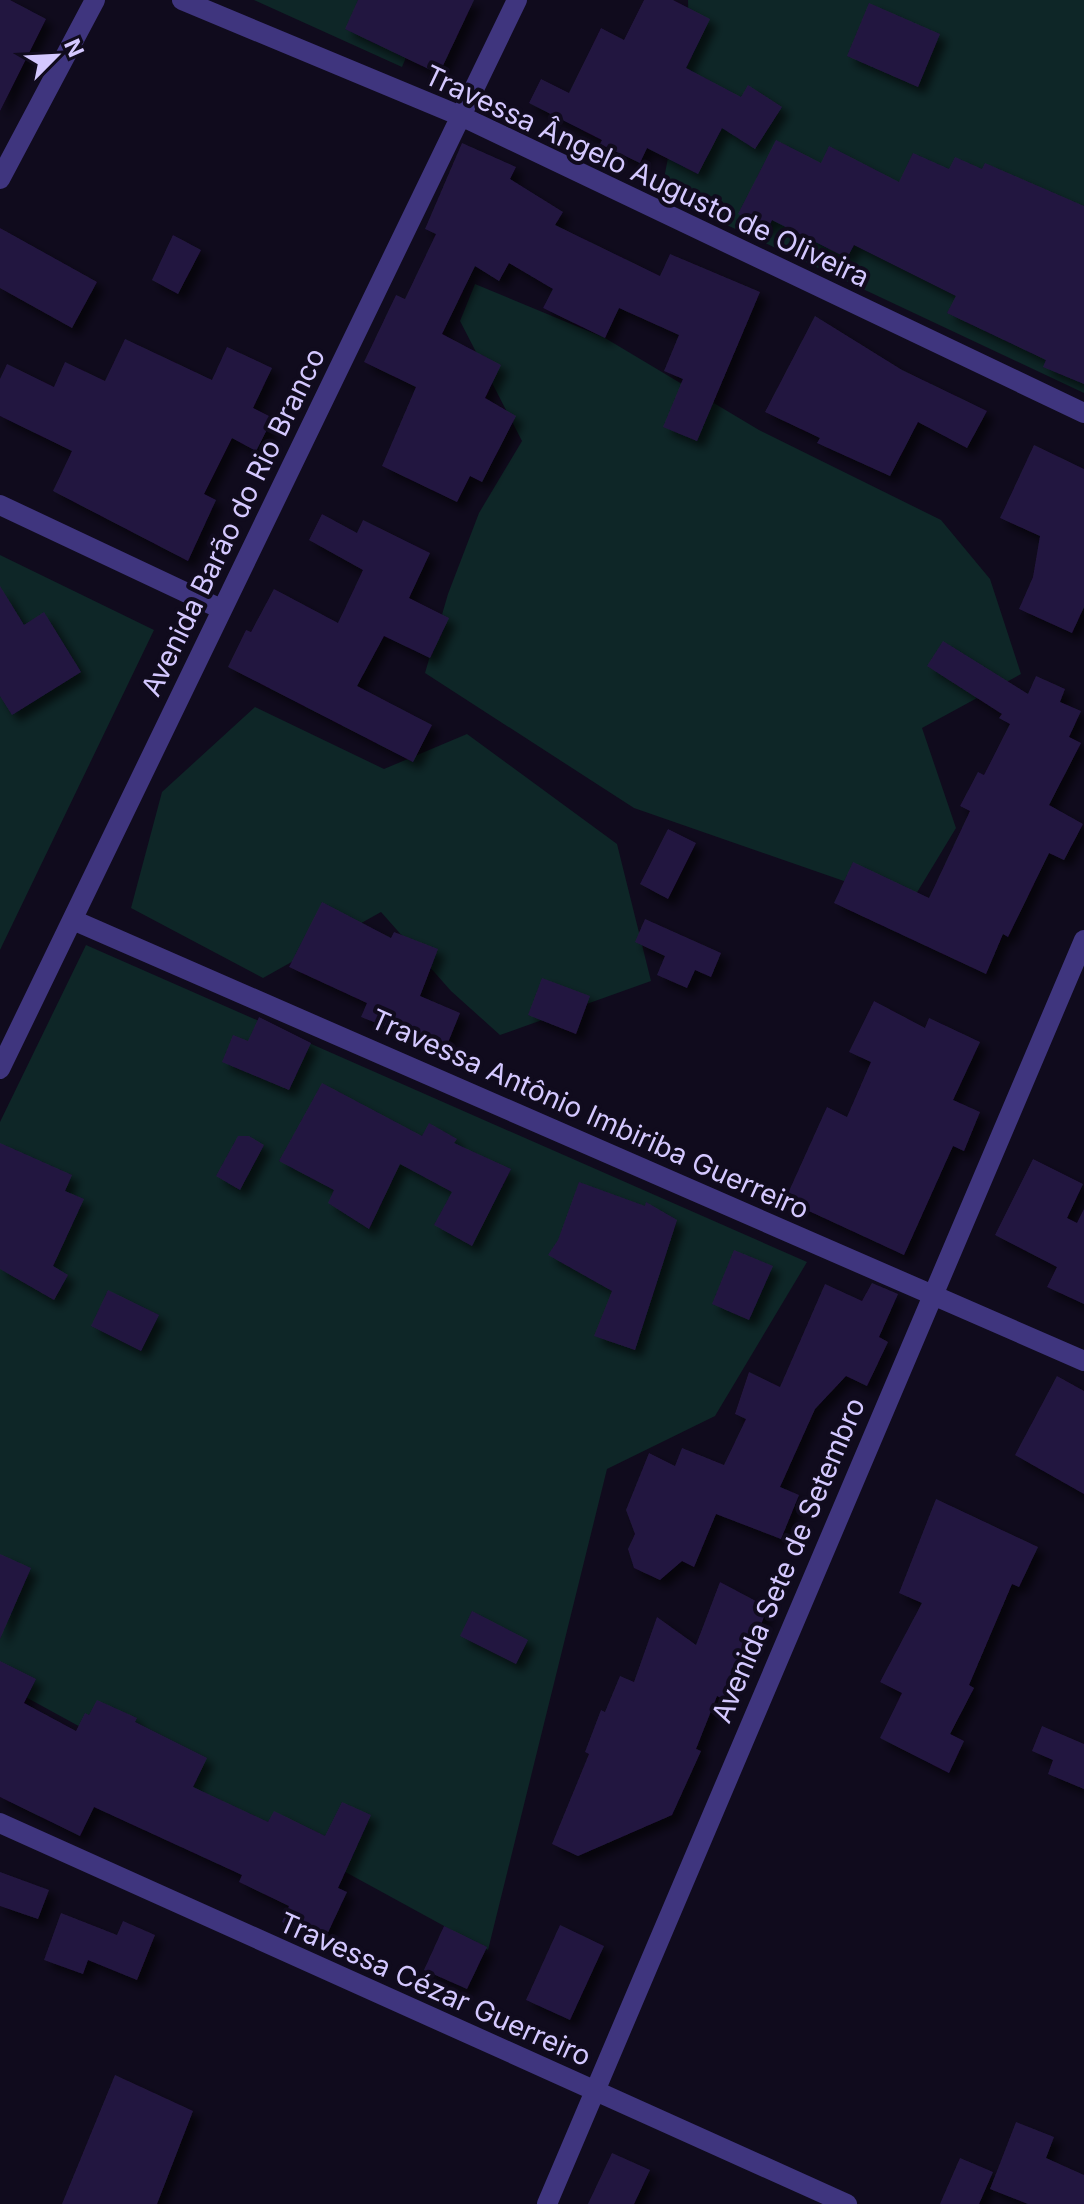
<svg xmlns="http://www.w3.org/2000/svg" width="1084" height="2204" viewBox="0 0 1084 2204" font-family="Inter,sans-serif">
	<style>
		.green { fill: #0e2627 }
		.building { fill: #23173f; filter: url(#shadow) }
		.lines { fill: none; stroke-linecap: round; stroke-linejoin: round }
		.minor { stroke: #3f357e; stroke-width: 20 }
		.labels { text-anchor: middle; stroke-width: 8; stroke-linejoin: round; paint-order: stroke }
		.street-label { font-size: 28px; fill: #d4c8ff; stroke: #100b1d }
	</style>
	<defs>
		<filter id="shadow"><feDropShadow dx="7" dy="7" stdDeviation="4" flood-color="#0009"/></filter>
	</defs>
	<rect width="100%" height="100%" fill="#100b1d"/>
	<path class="green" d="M254,0H430L402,67Z
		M688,0H1084V393L661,194L689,49Z
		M475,284L605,338L759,430L941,520L990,579L1021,674L922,728L956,828L910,904L634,808L425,673L448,594L479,513L522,441L460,321Z
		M0,555L154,630L0,950Z
		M255,707L384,769L467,734L617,844L651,981L500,1035L451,991L381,912L263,978L131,908L162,792Z
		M86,945L807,1262L715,1416L607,1469L488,1950L0,1683V1122Z"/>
	<path class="building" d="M0,0H10L46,19L0,111Z
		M358,0H474L439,74L345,29Z
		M644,0H673L710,19L686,68L741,97L748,85L782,107L755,149L722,128L698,174L647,148L640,163L600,144L602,140L529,103L541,79L569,93L601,28L624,40Z
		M869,3L940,34L918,87L847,56Z
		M776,140L821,163L829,146L899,182L913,153L949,169L955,157L982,169L985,163L1084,206V384L1043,367L1046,360L947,313L956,296L854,245L847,258L772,220L767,230L738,214Z
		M462,143L516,167L510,179L563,212L555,225L660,276L670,254L760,292L697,441L663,427L683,379L664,371L679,335L619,308L605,338L543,308L553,289L509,263L499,281L475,266L442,334L501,365L485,398L516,416L482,482L470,476L457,502L382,466L416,387L364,362L396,295L405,299L436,234L425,229Z
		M0,228L97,282L72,328L0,288Z
		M173,235L201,250L178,294L152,280Z
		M815,316L902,370L987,411L967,448L918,422L890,476L817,443L820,438L765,412Z
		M125,339L212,380L227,347L272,368L253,408L273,418L256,451L232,438L204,494L216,500L188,561L53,491L72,451L0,416V379L7,364L54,387L65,362L105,381Z
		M1034,445L1084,469V607L1072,633L1019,609L1033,577L1040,536L1000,518Z
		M322,514L357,533L363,520L430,553L409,598L449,618L430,658L384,636L357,686L432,725L413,762L228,667L246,630L251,632L274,589L338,623L363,570L309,540Z
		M0,586L24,625L44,612L81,672L12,715L0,696Z
		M943,641L1028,694L1036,676L1065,689L1060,702L1081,711L1069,737L1081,743L1049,805L1083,824L1064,860L1049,853L1008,937L1003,934L986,974L834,903L853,862L929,898L970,811L960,806L978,772L984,775L1010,724L999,718L1002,714L927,666Z
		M668,829L696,843L668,899L640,884Z
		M322,902L391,938L394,932L438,949L420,996L460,1013L445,1050L361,1017L367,1003L289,967Z
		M645,919L721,953L711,977L695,970L687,988L657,975L665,956L635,942Z
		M542,978L590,996L576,1034L528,1015Z
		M874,1001L925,1028L929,1018L980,1042L953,1100L980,1112L964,1151L953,1146L904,1255L785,1200L827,1107L847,1117L871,1062L849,1052Z
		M259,1017L311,1043L289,1090L222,1062L233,1035L248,1041Z
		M322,1083L422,1136L429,1123L457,1139L454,1143L511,1169L472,1246L434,1225L452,1192L400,1164L369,1229L328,1203L334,1190L279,1161Z
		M238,1136H249L264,1145L240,1190L216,1176Z
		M0,1143L72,1175L65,1191L84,1199L53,1266L68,1275L54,1300L0,1269Z
		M1033,1159L1083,1184L1067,1218L1077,1223L1084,1209V1304L1047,1287L1057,1267L995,1235Z
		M579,1182L645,1206L646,1202L677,1220L635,1350L594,1336L612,1291L548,1255L558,1240Z
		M734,1250L773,1266L749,1320L712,1304Z
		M872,1283L898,1294L879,1337L888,1342L867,1386L846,1376L815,1409L780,1487L799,1495L781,1539L716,1514L694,1567L682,1561L660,1580L634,1568L628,1549L635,1534L626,1510L649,1453L675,1466L682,1448L724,1465L746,1419L735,1414L749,1372L780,1387L825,1284L862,1301Z
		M108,1290L159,1315L141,1351L91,1326Z
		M1057,1376L1084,1391V1494L1015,1455Z
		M936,1499L1038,1547L1019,1587L1012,1584L969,1685L974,1688L950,1734L964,1741L949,1773L880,1738L902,1693L880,1682L922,1603L899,1593Z
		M0,1554L31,1568L0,1639Z
		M720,1582L767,1607L753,1649L748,1647L725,1700L717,1696L696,1749L701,1751L672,1815L578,1856L552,1844L589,1754L585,1752L601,1710L605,1712L620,1676L634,1682L657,1617L696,1645Z
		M472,1611L528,1640L516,1664L460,1636Z
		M0,1661L36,1679L24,1703L76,1731L85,1713L89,1715L97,1700L137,1718L135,1722L207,1758L193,1787L268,1822L274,1811L325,1836L342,1802L371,1815L338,1888L347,1892L323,1943L282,1922L289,1906L239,1882L242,1875L94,1807L80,1836L0,1797Z
		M1042,1726L1084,1744V1789L1048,1774L1053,1760L1032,1751Z
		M0,1872L49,1890L38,1919L0,1906Z
		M61,1913L117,1935L123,1921L155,1935L137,1980L88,1960L83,1974L44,1960Z
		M560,1925L604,1946L570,2020L526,2000Z
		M444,1926L487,1947L467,1989L424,1970Z
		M115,2075L193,2111L157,2204H62Z
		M1016,2122L1054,2137L1046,2158L1084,2175V2204H1028L990,2189Z
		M612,2153L650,2170L634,2204H588Z
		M960,2158L993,2172L979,2204H940Z"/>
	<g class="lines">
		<path class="minor" d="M182,0L463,117L1084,413
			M0,179L95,0
			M0,505L221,609
			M73,920L1084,1361
			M0,1069L517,0
			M0,1823L847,2204
			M547,2204L1084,940"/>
	</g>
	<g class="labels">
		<g class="street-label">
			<text transform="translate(647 176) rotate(25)" y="10">Travessa Ângelo Augusto de Oliveira</text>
			<text transform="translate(233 522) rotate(-64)" y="10">Avenida Barão do Rio Branco</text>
			<text transform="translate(590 1114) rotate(24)" y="10">Travessa Antônio Imbiriba Guerreiro</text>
			<text transform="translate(788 1560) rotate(-67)" y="10">Avenida Sete de Setembro</text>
			<text transform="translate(435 1989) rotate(24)" y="10">Travessa Cézar Guerreiro</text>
		</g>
	</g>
	<g transform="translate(56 56) rotate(66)" stroke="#100b1d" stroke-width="6" paint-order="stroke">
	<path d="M0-6L14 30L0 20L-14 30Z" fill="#d4c8ff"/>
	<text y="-12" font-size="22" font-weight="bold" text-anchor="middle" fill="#d4c8ff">N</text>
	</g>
</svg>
